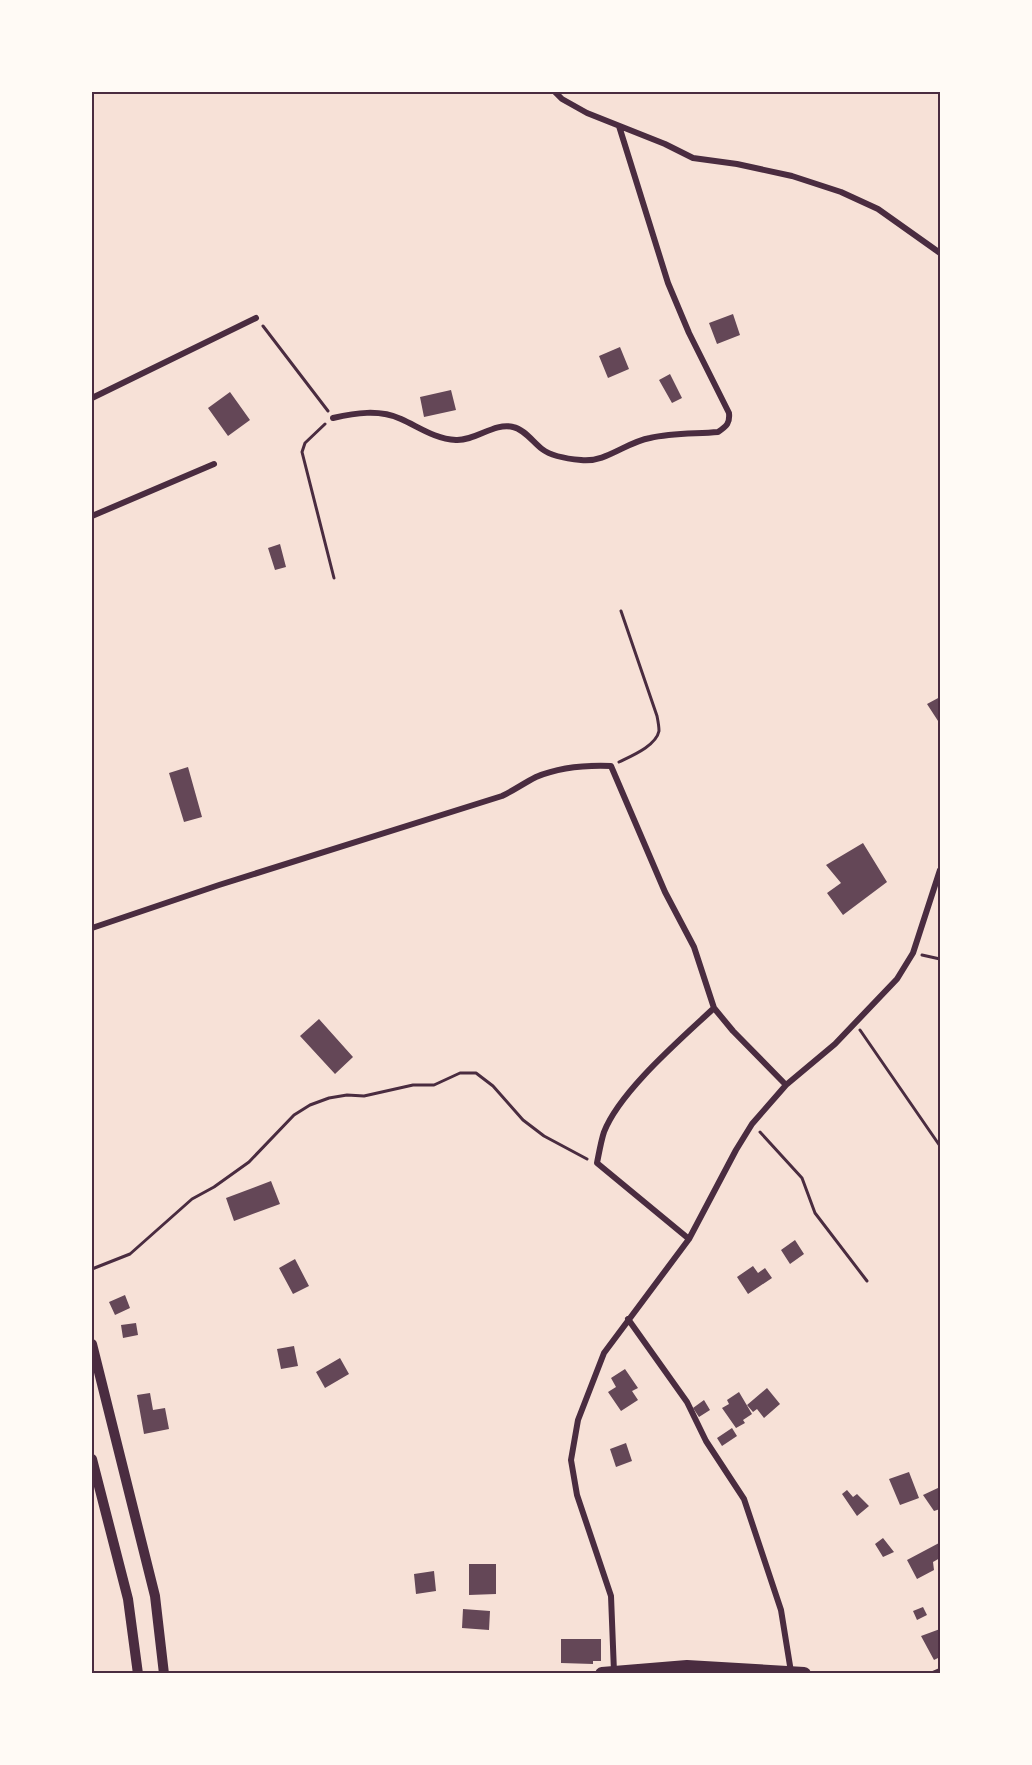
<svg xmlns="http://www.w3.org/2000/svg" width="1032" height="1765" viewBox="0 0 1032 1765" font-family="Literata,serif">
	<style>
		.building { fill: #644757 }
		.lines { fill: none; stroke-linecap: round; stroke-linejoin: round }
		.path { stroke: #4a2c40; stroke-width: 3 }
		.minor { stroke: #4a2c40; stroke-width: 6 }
		.tertiary { stroke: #4a2c40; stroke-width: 10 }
		.primary { stroke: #4a2c40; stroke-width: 14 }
		.neatline { fill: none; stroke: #4a2c40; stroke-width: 2 }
	</style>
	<rect width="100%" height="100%" fill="#f7e1d7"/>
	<path class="building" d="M733,314L740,335L717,344L709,323Z
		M620,347L629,369L608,378L599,356Z
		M670,374L682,398L672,403L659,380Z
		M451,390L456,410L424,417L420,397Z
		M230,392L250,420L228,436L208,408Z
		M280,544L286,567L275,570L268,548Z
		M940,697V724L927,704Z
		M188,767L202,817L184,822L169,773Z
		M863,843L887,882L843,915L827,893L841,883L826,865Z
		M319,1019L353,1057L335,1074L300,1036Z
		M271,1181L280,1204L234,1221L226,1198Z
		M795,1240L804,1254L790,1264L781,1250Z
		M295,1259L309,1286L293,1294L279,1268Z
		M753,1266L758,1273L765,1268L772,1278L748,1294L737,1277Z
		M125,1295L130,1308L115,1315L109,1302Z
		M136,1323L138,1335L123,1338L121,1325Z
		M294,1346L298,1366L281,1369L277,1349Z
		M340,1358L349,1374L325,1388L316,1372Z
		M625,1369L638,1388L632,1391L638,1400L621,1411L608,1392L616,1387L611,1378Z
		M767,1388L780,1404L764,1418L757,1409L753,1412L747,1405Z
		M739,1392L752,1414L743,1420L745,1423L736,1428L722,1408L729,1404L727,1400Z
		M150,1393L153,1410L165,1408L169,1429L144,1434L137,1395Z
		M704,1400L710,1410L699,1417L693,1408Z
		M732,1428L737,1436L722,1446L717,1438Z
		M626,1443L632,1461L616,1467L610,1449Z
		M909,1472L919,1498L900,1505L889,1479Z
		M940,1487V1509L934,1511L923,1495Z
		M847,1490L853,1497L857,1494L869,1506L857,1516L842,1494Z
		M883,1538L894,1552L883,1557L875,1544Z
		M939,1543L940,1558L933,1562L934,1570L917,1579L907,1560Z
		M469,1564H496V1594L469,1595Z
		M434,1571L436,1591L416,1594L414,1574Z
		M923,1607L927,1615L917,1620L913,1611Z
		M463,1609L490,1611L489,1630L462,1628Z
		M940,1629V1657L934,1660L921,1636Z
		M561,1639H601V1661H593V1664L561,1663Z"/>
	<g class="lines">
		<path class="path" d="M263,326L328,411
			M325,424L305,443L302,452L334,578
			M619,762C631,756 656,746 659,731C659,727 658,721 657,716L621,611
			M922,955L940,959
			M860,1030L940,1146
			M760,1132L802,1178L815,1213L867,1281
			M92,1269L130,1254L192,1199L214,1187L249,1162L294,1115L310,1105L329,1098L347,1095L364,1096L413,1085H434L460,1073H476L493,1086L523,1120L544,1136L587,1159"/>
		<path class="minor" d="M555,92L562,99L587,113L665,144L693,158L737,164L792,176L841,192L878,209L940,253
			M92,398L256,318
			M333,418C355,413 379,409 401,419C419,427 435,439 456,440C475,441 495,422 513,427C524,429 533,442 542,449C551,456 569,459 581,460C606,463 626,442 650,438C672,433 696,434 718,432C727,426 730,423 729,413L689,333L668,283L619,126
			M92,516L214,464
			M92,928L219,885L502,796C513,791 524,783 536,777C560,767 585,765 611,766L665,892L694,947L714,1008L733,1031L786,1085
			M689,1239L597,1163C599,1153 601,1141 604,1132C620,1091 681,1039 714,1008
			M628,1319L687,1402L706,1441L744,1499L781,1610L791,1672
			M614,1672L611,1596L577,1495L571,1460L578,1420L604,1353L689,1239L736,1150L752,1124L786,1085L835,1044L897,979L913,953L940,870
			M933,1674L940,1671"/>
		<path class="tertiary" d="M92,1344L155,1596L164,1674
			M92,1459L128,1599L138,1674"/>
		<path class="primary" d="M602,1674L687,1667L804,1674"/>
	</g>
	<rect width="1032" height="1765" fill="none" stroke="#fffaf5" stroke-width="186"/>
	<rect x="93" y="93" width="846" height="1579" class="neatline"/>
</svg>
